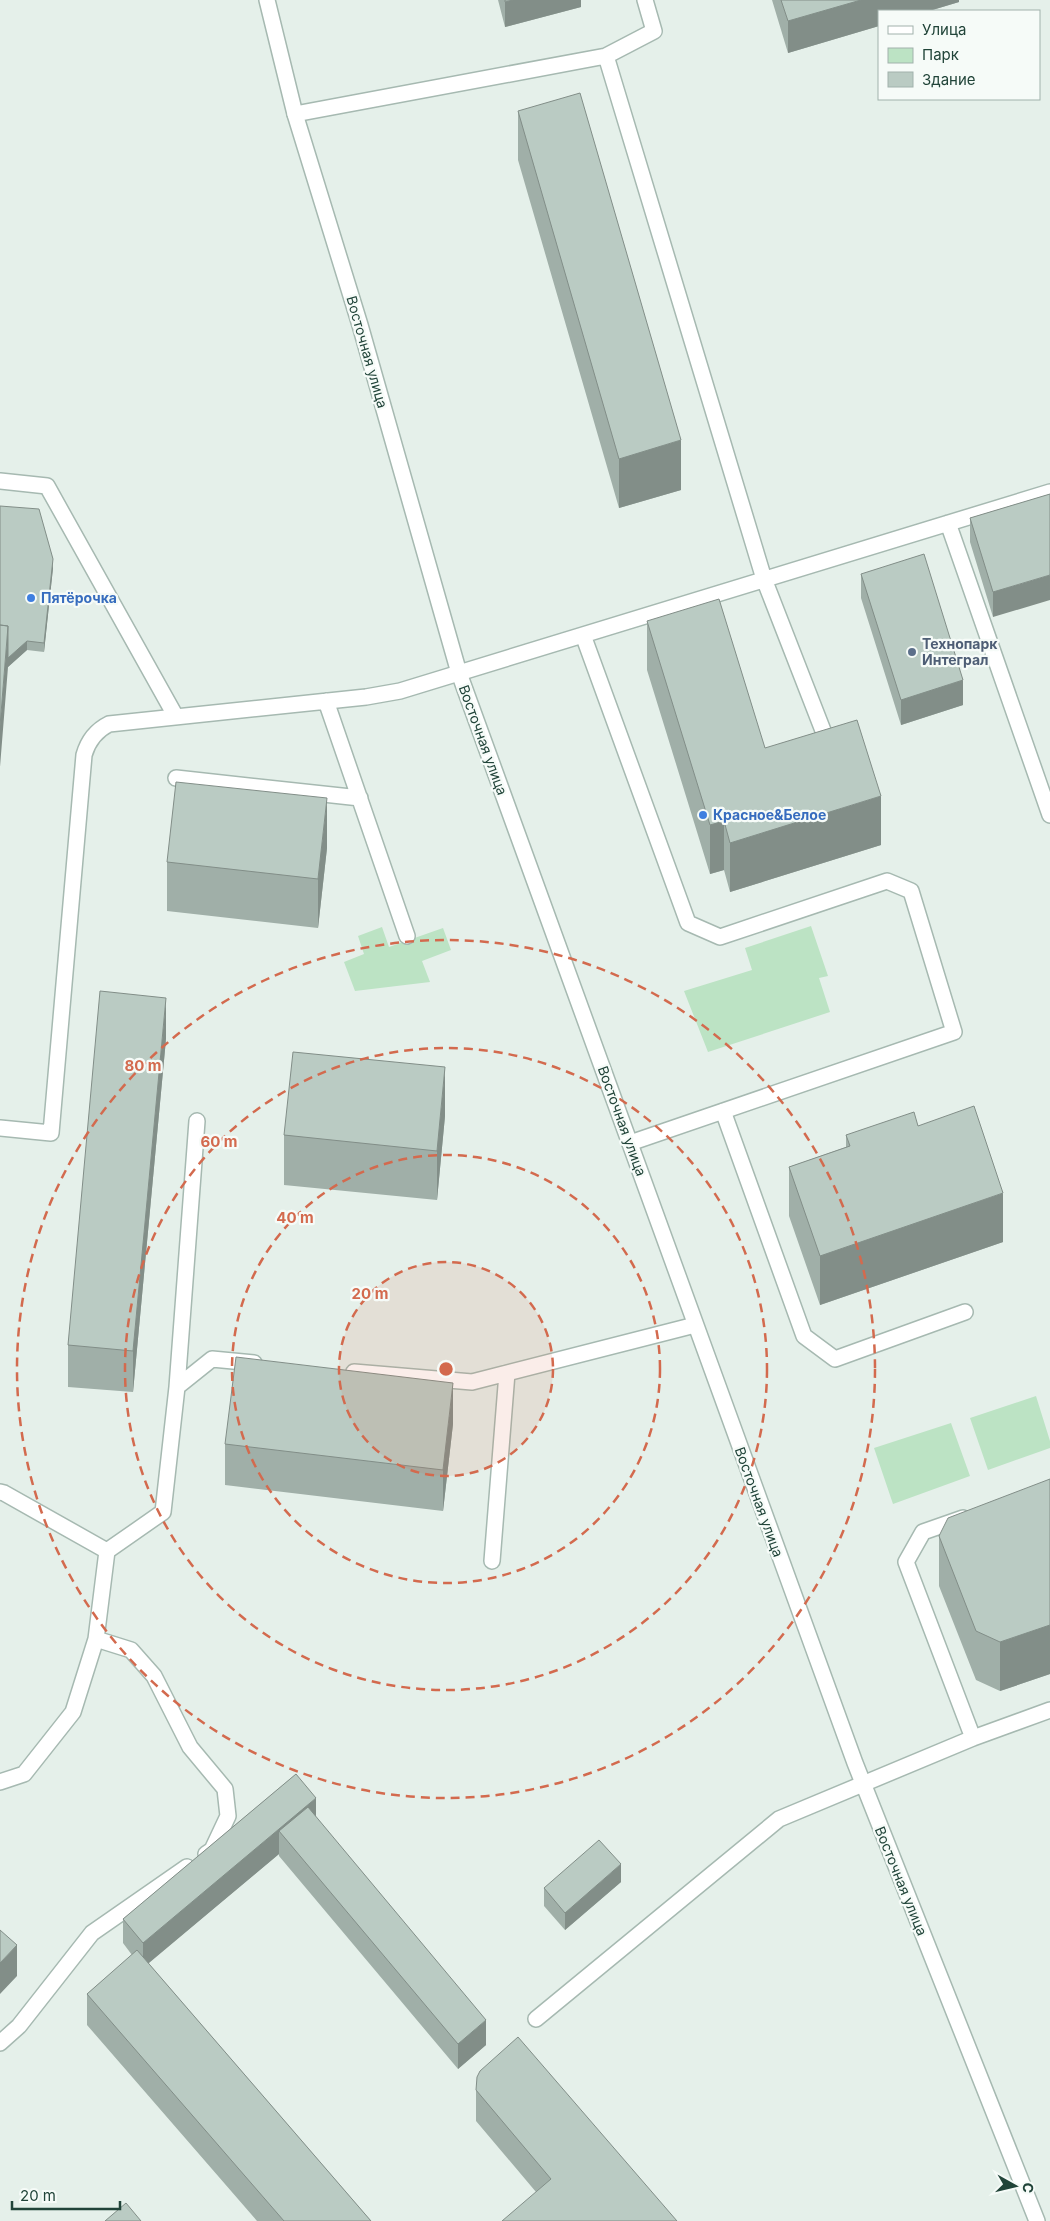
<svg xmlns="http://www.w3.org/2000/svg" width="1050" height="2221" viewBox="0 0 1050 2221" font-family="Inter,sans-serif">
	<style>
		.green { fill: #bce3c4 }
		.lines { fill: none; stroke-linecap: round; stroke-linejoin: round }
		.service-casing { stroke: #a6b9b1; stroke-width: 18 }
		.minor-casing { stroke: #a6b9b1; stroke-width: 18 }
		.service { stroke: #fff; stroke-width: 15 }
		.minor { stroke: #fff; stroke-width: 15 }
		.wall { fill: #a0afa8 }
		.shaded-wall { fill: #828e88 }
		.building { fill: #bacbc3; stroke: #828e88 }
		.ring { fill: none; stroke: #d36a4e; stroke-width: 2.5; stroke-dasharray: 9 6 }
		.shop-dot { fill: #3f7fe0; stroke: #f6fbf8; stroke-width: 2 }
		.service-dot { fill: #5c6f8a; stroke: #f6fbf8; stroke-width: 2 }
		.labels { text-anchor: middle; stroke-width: 4.5; stroke-linejoin: round; paint-order: stroke }
		.street-label { font-size: 14px; fill: #214439; stroke: #f6fbf8 }
		.shop-label { font-size: 14px; font-weight: bold; fill: #366cbe; stroke: #f6fbf8; text-anchor: start }
		.service-label { font-size: 14px; font-weight: bold; fill: #4e5e75; stroke: #f6fbf8; text-anchor: start }
		.centre { fill: #d36a4e; stroke: #f6fbf8; stroke-width: 2.5 }
		.ring-label { font-size: 15px; text-anchor: middle; font-weight: bold; fill: #d36a4e; stroke: #f6fbf8; stroke-width: 4.5; stroke-linejoin: round; paint-order: stroke }
	</style>
	<rect width="100%" height="100%" fill="#e5f0ea"/>
	<path class="green" d="M811,926L828,976L819,978L830,1012L708,1052L684,991L752,970L745,948Z
		M382,927L389,947L443,928L451,950L422,961L430,982L355,991L344,962L364,954L358,936Z
		M1036,1396L1050,1441V1448L988,1470L970,1418Z
		M951,1423L970,1476L893,1504L874,1448Z"/>
	<g class="lines">
		<g class="service-casing">
			<path id="service" d="M606,56L764,579L829,746
				M295,114L606,56L654,31L645,0
				M0,481L47,486L176,717
				M948,523L1050,815
				M583,635L688,923L720,937L887,881L911,891L954,1032L630,1143
				M326,701L407,936
				M176,778L360,798
				M723,1111L804,1336L835,1359L965,1312
				M0,1128L51,1133L84,755C88,741 95,731 109,724L366,697L400,691L1050,492
				M354,1372L472,1382L695,1325
				M177,1387L197,1121
				M0,1492L4,1493L107,1551
				M963,1518L923,1532L906,1562L973,1738
				M492,1561L507,1373
				M96,1639L131,1650L154,1676L190,1747L225,1789L228,1816L212,1850L206,1854
				M0,1782L24,1774L73,1712L96,1639L107,1551L163,1512L177,1387L212,1359L254,1363
				M536,2019L779,1819L973,1738L1050,1710
				M0,2043L19,2026L92,1933L187,1867"/>
		</g>
		<g class="minor-casing">
			<path id="minor" d="M267,0L295,114L360,325L459,673L855,1763L1037,2221"/>
		</g>
		<use href="#service" class="service"/>
		<use href="#minor" class="minor"/>
	</g>
	<path class="wall" d="M498,0H581V7L505,27Z
		M772,0H959V2L929,11H879V26L788,53Z
		M518,111L681,490L619,508L518,160Z
		M1050,494L993,617L970,542V518Z
		M0,506L53,568L44,652L27,650L8,667Z
		M861,574L963,705L901,725L861,598Z
		M647,621L765,748L881,845L730,892L724,870L710,874L647,670Z
		M327,848L318,928L167,911V862Z
		M166,1039L133,1392L68,1387V1345Z
		M445,1116L437,1200L284,1185V1135Z
		M918,1126L1003,1242L820,1305L789,1216V1167L846,1147V1135Z
		M453,1424L443,1511L225,1485V1444Z
		M1050,1479V1674L1000,1691L976,1680L939,1586V1536Z
		M296,1774L316,1817L486,2045L458,2069L279,1856V1854L148,1963L371,2221H257L87,2025V1994L132,1955L123,1943V1919Z
		M621,1882L565,1930L544,1906V1888Z
		M476,2090L677,2221L536,2192L476,2121Z"/>
	<path class="shaded-wall" d="M513,0H581V7L505,27V2Z
		M861,0H959V2L929,11H879V26L788,53V21Z
		M681,440V490L619,508V459Z
		M53,559V568L44,652V643Z
		M1050,575V600L993,617V592Z
		M8,626V667L0,767V726Z
		M27,641V650L8,667V658Z
		M963,680V705L901,725V700Z
		M881,796V845L730,892V843Z
		M327,798V848L318,928V879Z
		M724,821V870L710,874V825Z
		M166,998V1039L133,1392V1351Z
		M445,1067V1116L437,1200V1151Z
		M1003,1193V1242L820,1305V1256Z
		M453,1383V1424L443,1511V1470Z
		M1050,1625V1674L1000,1691V1642Z
		M316,1798V1823L279,1831V1854L143,1968V1943Z
		M621,1864V1882L565,1930V1913Z
		M17,1945V1976L0,1994V1963Z
		M486,2020V2045L458,2069V2044Z"/>
	<path class="building" d="M505,0H513L505,2Z
		M781,0H861L788,21Z
		M580,93L681,440L619,459L518,111Z
		M1050,494V575L993,592L970,518Z
		M0,506L39,509L53,559L44,643L27,641L8,658V626L0,625Z
		M924,554L963,680L901,700L861,574Z
		M719,599L765,748L857,720L881,796L730,843L724,821L710,825L647,621Z
		M0,625L8,626L0,726Z
		M176,782L327,798L318,879L167,862Z
		M100,991L166,998L133,1351L68,1345Z
		M293,1052L445,1067L437,1151L284,1135Z
		M974,1106L1003,1193L820,1256L789,1167L850,1146L846,1135L914,1112L918,1126Z
		M236,1357L453,1383L443,1470L225,1444Z
		M1050,1479V1625L1000,1642L976,1631L939,1536L948,1518Z
		M296,1774L316,1798L143,1943L123,1919Z
		M308,1807L486,2020L458,2044L279,1831Z
		M599,1840L621,1864L565,1913L544,1888Z
		M0,1930L17,1945L0,1963Z
		M137,1950L371,2221H284L87,1994Z
		M518,2037L677,2221H502L551,2179L476,2090L477,2077L480,2071Z
		M126,2203L141,2221H105Z"/>
	<circle cx="446" cy="1369" r="107" fill="#d36a4e" fill-opacity=".12"/>
	<g class="ring">
		<circle cx="446" cy="1369" r="107"/>
		<circle cx="446" cy="1369" r="214"/>
		<circle cx="446" cy="1369" r="321"/>
		<circle cx="446" cy="1369" r="429"/>
	</g>
	<g class="shop-dot">
		<circle cx="31" cy="598" r="5"/>
		<circle cx="703" cy="815" r="5"/>
	</g>
	<circle class="service-dot" cx="912" cy="652" r="5"/>
	<g class="labels">
		<g class="street-label">
			<text transform="translate(367 352) rotate(74)" y="5">Восточная улица</text>
			<text transform="translate(483 740) rotate(70)" y="5">Восточная улица</text>
			<text transform="translate(622 1121) rotate(70)" y="5">Восточная улица</text>
			<text transform="translate(759 1502) rotate(70)" y="5">Восточная улица</text>
			<text transform="translate(901 1881) rotate(68)" y="5">Восточная улица</text>
		</g>
		<g class="shop-label">
			<text x="41" y="603">Пятёрочка</text>
			<text x="713" y="820">Красное&amp;Белое</text>
		</g>
		<g class="service-label">
			<text x="922" y="649">Технопарк<tspan x="922" dy="16">Интеграл</tspan></text>
		</g>
	</g>
	<circle cx="446" cy="1369" r="8" class="centre"/>
	<g class="ring-label">
		<text x="143" y="1071">80 m</text>
		<text x="219" y="1147">60 m</text>
		<text x="295" y="1223">40 m</text>
		<text x="370" y="1299">20 m</text>
	</g>
	<rect x="878" y="10" width="162" height="90" fill="#f6fbf8" stroke="#a1b2ac"/>
	<rect x="888" y="26" width="25" height="8" fill="#ffffff" stroke="#a1b2ac"/>
	<text x="922" y="35" font-size="15" fill="#214439">Улица</text>
	<rect x="888" y="48" width="25" height="15" fill="#bce3c4" stroke="#a1b2ac"/>
	<text x="922" y="60" font-size="15" fill="#214439">Парк</text>
	<rect x="888" y="72" width="25" height="15" fill="#bacbc3" stroke="#a1b2ac"/>
	<text x="922" y="85" font-size="15" fill="#214439">Здание</text>
	<g transform="translate(1015 2186) rotate(98)" stroke="#f6fbf8" stroke-width="4" paint-order="stroke">
	<path d="M0-4L9 19L0 12L-9 19Z" fill="#214439"/>
	<text y="-8" font-size="14" font-weight="bold" text-anchor="middle" fill="#214439">С</text>
	</g>
	<path d="M12 2201v8h108v-8" fill="none" stroke="#214439" stroke-width="2.5"/>
	<text x="20" y="2201" font-size="15" fill="#214439" stroke="#f6fbf8" stroke-width="4" paint-order="stroke">20 m</text>
</svg>
